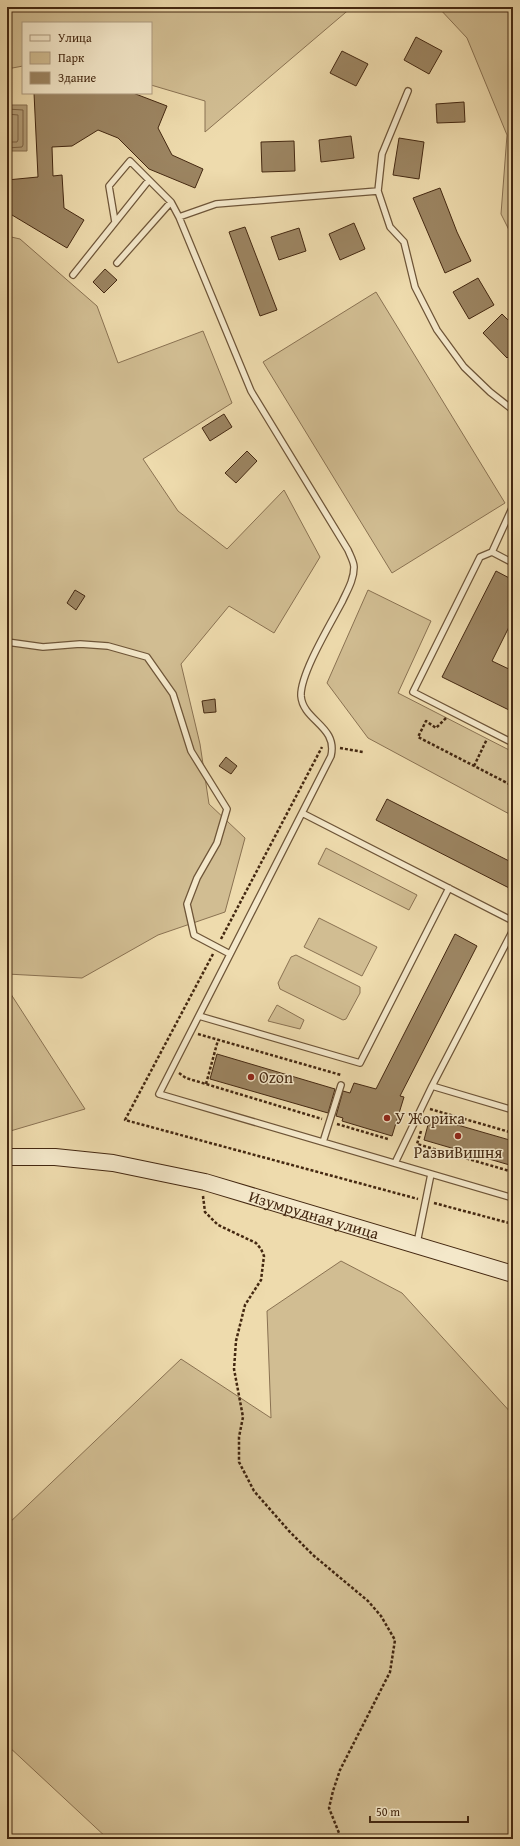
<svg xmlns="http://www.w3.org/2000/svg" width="520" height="1846" viewBox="0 0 520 1846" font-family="'Gentium Book Plus',serif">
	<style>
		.green { fill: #d1bd92; stroke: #8a7252 }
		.water { fill: #b49e78; stroke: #876f4f }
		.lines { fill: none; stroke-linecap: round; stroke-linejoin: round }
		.shore { stroke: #7c6344; stroke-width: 1 }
		.building { fill: #9c8562; stroke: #442811 }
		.lane-casing { stroke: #6e5538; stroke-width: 8 }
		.secondary-casing { stroke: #442811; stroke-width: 18 }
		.path { stroke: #442811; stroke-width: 2.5; stroke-dasharray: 3 2; stroke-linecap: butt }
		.lane { stroke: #f4e8ca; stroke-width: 5.5 }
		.secondary { stroke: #f4e8ca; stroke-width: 16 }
		.poi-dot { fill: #8f2418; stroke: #f4e8ca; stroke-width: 1.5 }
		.labels { text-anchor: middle; stroke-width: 3; stroke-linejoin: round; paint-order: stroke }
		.poi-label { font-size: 16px; fill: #442811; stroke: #f4e8ca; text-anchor: start }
		.street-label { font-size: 16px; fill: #442811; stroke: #f4e8ca }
	</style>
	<rect width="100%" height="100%" fill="#eedbad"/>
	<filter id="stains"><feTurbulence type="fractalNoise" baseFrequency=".005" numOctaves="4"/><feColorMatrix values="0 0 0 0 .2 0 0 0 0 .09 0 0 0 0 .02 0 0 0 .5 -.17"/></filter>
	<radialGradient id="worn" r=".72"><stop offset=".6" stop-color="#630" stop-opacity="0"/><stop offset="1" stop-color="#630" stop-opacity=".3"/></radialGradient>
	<path class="green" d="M7,7H352L205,132V101L151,85V23H23V66L7,69Z
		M438,7H513V238L501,214L507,135L467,38Z
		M7,236L20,239L97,306L118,363L203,331L232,403L143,459L178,511L227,549L284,490L320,557L274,633L229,606L181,664L200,744L209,804L245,838L225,912L158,935L82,978L7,974Z
		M376,292L505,503L392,573L263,362Z
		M368,590L431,621L398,693L513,752V816L368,738L327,683Z
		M326,848L417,895L409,910L318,864Z
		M319,918L377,947L362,976L304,947Z
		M296,955L360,987V993L346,1019L343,1020L280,989L278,983L291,957Z
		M7,988L85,1109L7,1132Z
		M277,1005L304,1020L300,1029L268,1021Z
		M341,1261L402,1293L513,1415V1839H108L7,1745V1525L181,1359L271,1418L267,1311Z"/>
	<path class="water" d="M7,105H27V151H7Z"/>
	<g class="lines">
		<path class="shore" d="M7,109L23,110V145L22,147L7,148
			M7,114L18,115V140L17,142H7"/>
	</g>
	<path class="building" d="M416,37L442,51L429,74L404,60Z
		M342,51L368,64L356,86L330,73Z
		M34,93H133L167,106L158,128L172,155L203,169L195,188L149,169L118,138L98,130L72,146L52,147L53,176L62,175L64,208L84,220L67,248L7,212V180L38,177Z
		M464,102L465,122L437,123L436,104Z
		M351,136L354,158L321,162L319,140Z
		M399,138L424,142L419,179L393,175Z
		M294,141L295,171L262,172L261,142Z
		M440,188L457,232L471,261L445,273L413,198Z
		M354,223L365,249L340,260L329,234Z
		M245,227L277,310L260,316L229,232Z
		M299,228L306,251L279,260L271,237Z
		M105,269L117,280L104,293L93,282Z
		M478,278L494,305L469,319L453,292Z
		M502,314L513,325V352L507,358L483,333Z
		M224,414L232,427L210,441L202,428Z
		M247,451L257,461L236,483L225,473Z
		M496,571L513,580V619L492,661L513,671V712L442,677Z
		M75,590L85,596L76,610L67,603Z
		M215,699L216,712L204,713L202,701Z
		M226,757L237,766L231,774L219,766Z
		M387,799L513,863V890L376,820Z
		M455,934L477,946L400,1096L404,1097L392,1136L342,1121L343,1118L336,1116L343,1091L350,1093L354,1083L376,1089Z
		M217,1054L335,1089L328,1113L210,1079Z
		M430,1117L513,1141V1166L424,1140Z"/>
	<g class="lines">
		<g class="lane-casing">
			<path id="lane" d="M408,91L382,154L378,191L390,227L404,242L415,287L437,330L464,367L490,392L513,410
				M179,217L216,204L378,191
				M115,222L109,186L130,161L171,202L179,217L251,391L348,550C350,555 354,562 354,567C354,580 347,591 342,602C331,623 300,674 301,696C303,721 338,726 331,756L159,1094L513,1198
				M117,263L171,202
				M73,275L149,180
				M492,552L513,506
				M513,563L492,552L480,557L413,692L513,743
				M7,642L43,647L80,644L108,646L147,657L173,694L191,751L227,809L217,843L197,878L187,904L194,935L230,954
				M302,813L513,921
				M199,1016L360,1063L449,888
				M432,1086L513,1110
				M323,1142L341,1085
				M395,1163L432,1086L513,930
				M417,1243L431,1174"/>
		</g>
		<g class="secondary-casing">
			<g id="secondary">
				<path id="s1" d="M7,1157H55L113,1163L205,1182L513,1274"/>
			</g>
		</g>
		<path class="path" d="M446,718L436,728L426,721L418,737L513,786
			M340,748L363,752
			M474,766L487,739
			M221,939L322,747
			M213,954L125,1120L418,1199
			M198,1034L341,1075
			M179,1073L186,1078L322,1119
			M206,1084L218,1040
			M430,1109L513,1133
			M337,1124L388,1139
			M421,1131L417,1144L513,1172
			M203,1196L205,1212L218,1225L256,1243L261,1249L264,1256L261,1280L245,1305L236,1341L234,1369L243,1417L239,1437V1462L254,1491L289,1531L313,1555L368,1601L381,1616L395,1640L390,1672L340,1770L333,1791L329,1808L339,1833V1839
			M434,1203L513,1224"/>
		<use href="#lane" class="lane"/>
		<use href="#secondary" class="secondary"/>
	</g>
	<g class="poi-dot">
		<circle cx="251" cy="1077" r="4"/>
		<circle cx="387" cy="1118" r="4"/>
		<circle cx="458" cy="1136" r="4"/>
	</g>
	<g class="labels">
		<g class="poi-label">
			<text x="259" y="1083">Ozon</text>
			<text x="395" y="1124">У Жорика</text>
			<text x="458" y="1158" text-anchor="middle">РазвиВишня</text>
		</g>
		<g class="street-label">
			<text dy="6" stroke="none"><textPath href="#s1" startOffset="314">Изумрудная улица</textPath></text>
		</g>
	</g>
	<rect width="520" height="1846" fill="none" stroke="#eedbad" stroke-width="24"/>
	<rect x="8" y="8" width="504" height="1830" fill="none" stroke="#442811" stroke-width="2"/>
	<rect x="12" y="12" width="496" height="1822" fill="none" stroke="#442811"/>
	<rect x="22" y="22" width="130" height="72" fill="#f4e8ca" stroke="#ae9b80"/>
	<rect x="30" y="35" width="20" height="6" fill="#f4e8ca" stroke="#ae9b80"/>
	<text x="58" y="42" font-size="12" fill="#442811">Улица</text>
	<rect x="30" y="52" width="20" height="12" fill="#d1bd92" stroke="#ae9b80"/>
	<text x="58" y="62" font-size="12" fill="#442811">Парк</text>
	<rect x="30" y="72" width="20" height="12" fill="#9c8562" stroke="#ae9b80"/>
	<text x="58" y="82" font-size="12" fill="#442811">Здание</text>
	<path d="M370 1816v6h98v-6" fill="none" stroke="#442811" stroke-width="2"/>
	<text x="376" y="1816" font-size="12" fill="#442811" stroke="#f4e8ca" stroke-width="3" paint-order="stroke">50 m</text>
	<rect width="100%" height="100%" filter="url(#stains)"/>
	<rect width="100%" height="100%" fill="url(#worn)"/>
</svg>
